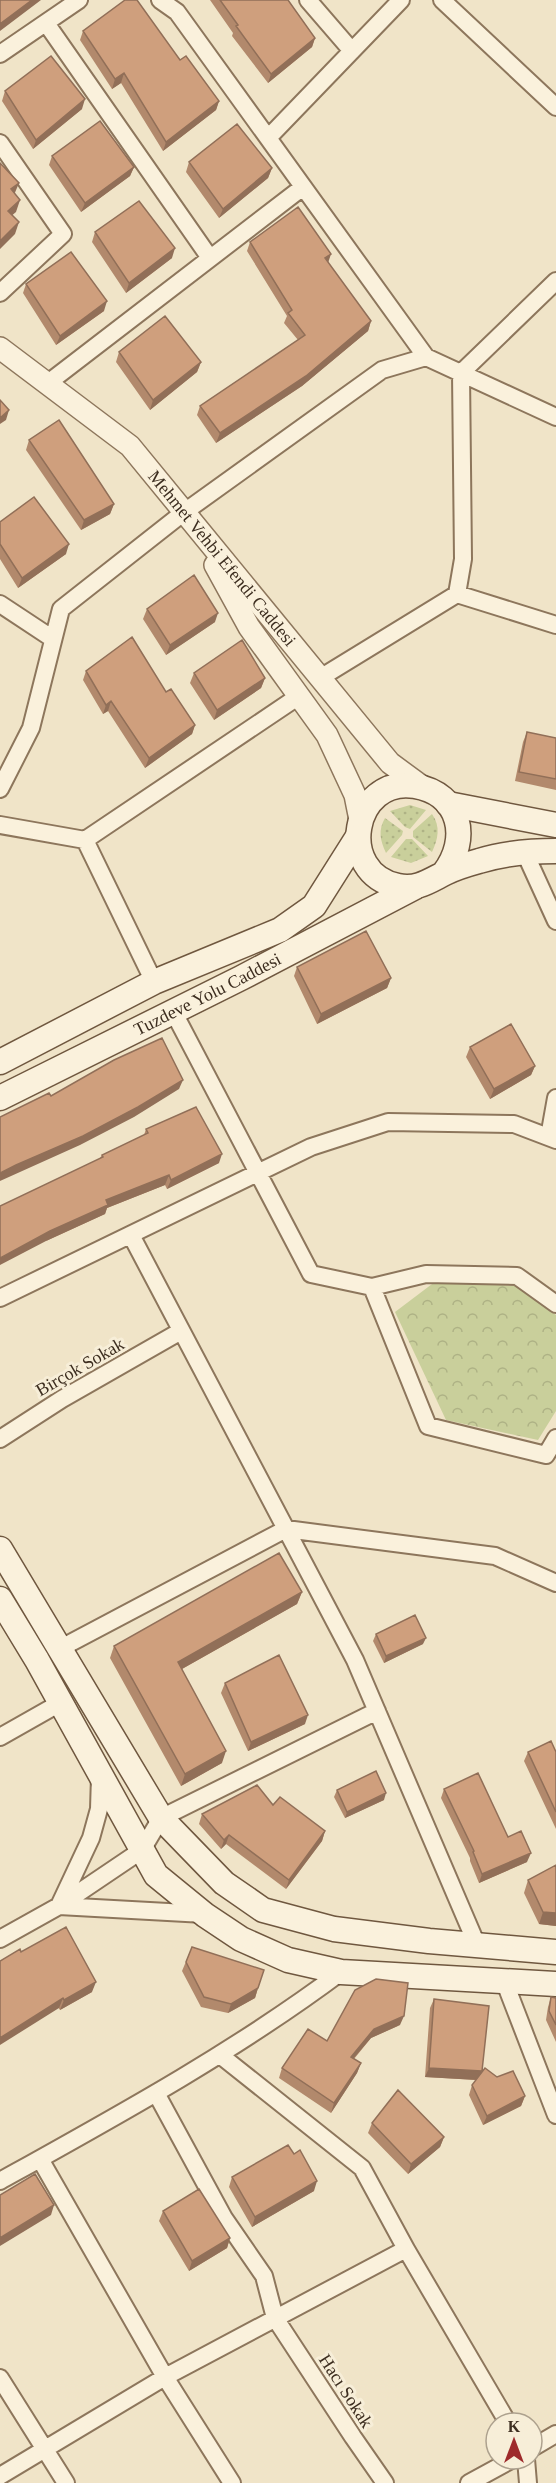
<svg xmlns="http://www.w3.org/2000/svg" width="556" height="2483" viewBox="0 0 556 2483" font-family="'Times New Roman',serif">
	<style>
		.grass { fill: url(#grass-dots) }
		.forest { fill: url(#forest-crowns) }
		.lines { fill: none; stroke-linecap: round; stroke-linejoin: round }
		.minor-casing { stroke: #8d765c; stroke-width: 20 }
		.tertiary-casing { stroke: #8d765c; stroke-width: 24 }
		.secondary-casing { stroke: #6f573f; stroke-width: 27 }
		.minor { stroke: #faf1dc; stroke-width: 16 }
		.tertiary { stroke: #faf1dc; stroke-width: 21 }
		.secondary { stroke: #faf1dc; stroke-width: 24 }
		.wall { fill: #b2896c }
		.shaded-wall { fill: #916f58 }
		.building { fill: #cf9f7d; stroke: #916f58; stroke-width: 1.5 }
		.labels { text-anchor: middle; stroke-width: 6; stroke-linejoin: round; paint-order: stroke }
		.street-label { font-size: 18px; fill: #3d2e20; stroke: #f7eed8 }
	</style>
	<defs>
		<pattern id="grass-dots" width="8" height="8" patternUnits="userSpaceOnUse" patternTransform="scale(1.5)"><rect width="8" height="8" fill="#c9cf9b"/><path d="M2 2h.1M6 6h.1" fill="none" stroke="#aeb285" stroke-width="1.8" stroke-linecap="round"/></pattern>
		<pattern id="forest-crowns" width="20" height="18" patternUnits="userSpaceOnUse" patternTransform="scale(1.5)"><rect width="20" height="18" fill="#c9cf9b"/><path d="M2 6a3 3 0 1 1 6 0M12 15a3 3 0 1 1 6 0" fill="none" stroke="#aeb285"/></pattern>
	</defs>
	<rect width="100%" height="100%" fill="#f0e4c8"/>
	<path class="grass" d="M410,805L426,810L410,829L405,827L390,811Z
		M432,814C441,827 438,839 432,852L413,837V831Z
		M385,818L403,831L402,835L386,853C380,840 378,830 385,818Z
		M406,839H412L428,856L411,863L391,857Z"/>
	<path class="forest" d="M436,1281L518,1286L556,1315V1411L538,1440L446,1420L395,1312Z"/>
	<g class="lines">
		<g class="minor-casing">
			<path id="minor" d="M160,0L177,12L426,357
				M308,0L352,51
				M442,0L556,107
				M46,23L210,258
				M0,54L79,0
				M268,138L401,0
				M0,143L63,234L0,293
				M48,383L303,187
				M457,594L463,559L461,373L556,281
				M0,604L53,639
				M320,678L457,594L556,625
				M0,789L31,728L61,609L183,513L382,370L426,357L556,417
				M0,825L85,840L299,696
				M85,840L154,982
				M524,851L556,921
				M173,1011L311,1274L372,1287L428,1426L546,1455L556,1438
				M549,1137L556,1098
				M131,1235L355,1660L477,1945
				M372,1287L426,1274L517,1276L556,1304
				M0,1298L311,1147L388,1122L514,1124L556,1140
				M0,1439L62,1399L181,1331
				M59,1649L286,1529L495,1556L556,1583
				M0,1737L60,1703
				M100,1776L99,1809L91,1838L59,1906L204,1914
				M0,1939L59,1906L142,1850L161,1818L377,1711
				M505,1983L556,2115
				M220,2055L362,2168L406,2249L508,2423
				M156,2093L224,2218L264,2276L275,2318L353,2437L385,2483
				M40,2159L165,2377L232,2483
				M0,2181C117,2116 234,2052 341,1972
				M0,2378L66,2483
				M532,2448L556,2434
				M526,2459L528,2483
				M0,2476L165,2377L406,2249
				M469,2483L513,2459"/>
		</g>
		<g class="tertiary-casing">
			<g id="tertiary">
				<path id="s1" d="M0,348L130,446L390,763L424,788"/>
				<path d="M215,565L249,627L327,735L355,795L360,820"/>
			</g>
		</g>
		<g class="secondary-casing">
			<g id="secondary">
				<path d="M448,804L556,825"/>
				<path d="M444,873C470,839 461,794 415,786C352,776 335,873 398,886C417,890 429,881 445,873C455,868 468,864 479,861C504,853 530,851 556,851"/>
				<path d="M0,1062L154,982L280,930L314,906L357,838"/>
				<path id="s2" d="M0,1098L241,978L415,887"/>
				<path d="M0,1549L161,1818L224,1883L263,1910L334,1929L429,1941L556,1952"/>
				<path d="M0,1599L37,1660L156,1875L205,1915L241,1939L288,1960L341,1972L556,1984"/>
			</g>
		</g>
		<use href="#minor" class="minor"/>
		<use href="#tertiary" class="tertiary"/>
		<use href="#secondary" class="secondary"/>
	</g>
	<path class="wall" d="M210,0H288L315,38L312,47L268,83L232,36L233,33Z
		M83,31L180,60L219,101L216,110L163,151L121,83L112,89L80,40Z
		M5,91L82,109L33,149L2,101Z
		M52,156L134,167L130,176L81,212L49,165Z
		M189,162L272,168L268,178L219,218L186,172Z
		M95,232L172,258L126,293L92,242Z
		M250,242L328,263L371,321L368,331L302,386L216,443L197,415L200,406L298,340L284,323L287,316L247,251Z
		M26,284L104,311L56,345L23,293Z
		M119,352L201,362L197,372L150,410L116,362Z
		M29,440L114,504L110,514L81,530L26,450Z
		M0,522L66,554L18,588L0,559Z
		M147,609L215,622L166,655L143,619Z
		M86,671L166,692L195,725L192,734L145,768L108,711L103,714L83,680Z
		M194,673L265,678L261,688L214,720L190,683Z
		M527,732L556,738V790L515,781L523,742Z
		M297,967L391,978L387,988L317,1024L294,976Z
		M470,1047L535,1066L531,1075L490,1099L466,1057Z
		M146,1129L219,1163L167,1189L165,1185L107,1208L105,1214L46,1241L100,1158L102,1155L144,1135Z
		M302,1592L297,1604L182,1669L222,1763L181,1786L110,1658L114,1646Z
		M376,1634L423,1644L384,1663L373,1641Z
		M225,1683L305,1724L248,1751L221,1693Z
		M528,1752H556V1829L524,1761Z
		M444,1789L508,1837L527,1862L479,1883L470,1861V1858L441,1798Z
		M337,1790L384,1800L345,1818L334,1797Z
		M273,1805L325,1831L322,1841L286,1889L226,1844L221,1849L199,1824L202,1814Z
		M528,1880L556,1926L539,1924L524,1893Z
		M192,1947L258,1988L255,1998L228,2013L201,2007L182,1971Z
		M21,1952L92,1992L60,2010Z
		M551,1997L556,1998V2042L546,2020L548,2007Z
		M434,1999L481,2073L497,2077L525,2096L521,2106L483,2125L469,2095L472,2085L476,2080L425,2077L430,2008Z
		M400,2025L371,2038L354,2059L361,2063L357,2073L331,2113L279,2078L282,2068L327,2041Z
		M372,2123L444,2137L440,2147L408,2174L368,2133Z
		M294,2154L314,2191L252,2227L229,2187L232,2177Z
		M163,2211L230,2238L227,2248L189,2271L159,2221Z"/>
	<path class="shaded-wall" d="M32,0H41L0,31V24Z
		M315,38L312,47L268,83L271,74Z
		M124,73L121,83L112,89L115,79Z
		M85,99L82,109L33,149L36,140Z
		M219,101L216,110L163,151L166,142Z
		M134,167L130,176L81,212L85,203Z
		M272,168L268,178L219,218L223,209Z
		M19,183L14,195L11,189Z
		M20,200L16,212L3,223L8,211Z
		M19,222L15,234L0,249V241Z
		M175,248L172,258L126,293L129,283Z
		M331,254L328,263L325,258Z
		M107,301L104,311L56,345L60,336Z
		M371,321L368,331L302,386L216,443L220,433Z
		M201,362L197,372L150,410L153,400Z
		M9,410L6,420L0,424V418Z
		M114,504L110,514L81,530L84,520Z
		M69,544L66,554L18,588L22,578Z
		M218,613L215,622L166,655L170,645Z
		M265,678L261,688L214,720L217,710Z
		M111,701L108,711L103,714L106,705Z
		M195,725L192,734L145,768L149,758Z
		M391,978L387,988L317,1024L321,1014Z
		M535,1066L531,1075L490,1099L494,1089Z
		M183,1080L179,1089L134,1117L80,1145L0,1181V1173Z
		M222,1154L219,1163L167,1189L171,1180Z
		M169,1175L165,1185L107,1208L105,1214L46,1241L0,1265V1258L106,1200Z
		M302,1592L297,1604L173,1674L178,1662Z
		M426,1638L423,1644L384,1663L386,1656Z
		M308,1715L305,1724L248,1751L251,1742Z
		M226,1751L222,1763L181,1786L185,1774Z
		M386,1793L384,1800L345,1818L347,1812Z
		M325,1831L322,1841L286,1889L289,1880Z
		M229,1835L226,1844L221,1849L224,1840Z
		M531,1853L527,1862L479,1883L482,1874Z
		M543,1912L556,1913V1926L539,1924Z
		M96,1982L92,1992L60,2010L64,2000Z
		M258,1988L255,1998L228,2013L231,2004Z
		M63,1998L59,2008L0,2045V2038Z
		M404,2016L400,2025L371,2038L347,2066L351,2057L374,2029Z
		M361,2063L357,2073L331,2113L334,2103Z
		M429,2068L482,2071L478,2080L425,2077Z
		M525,2096L521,2106L483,2125L487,2116Z
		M444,2137L440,2147L408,2174L411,2164Z
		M317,2181L314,2191L252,2227L255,2217Z
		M54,2205L51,2215L0,2246V2238Z
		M230,2238L227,2248L189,2271L192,2261Z"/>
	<path class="building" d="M0,0H32L0,24Z
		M125,0H137L180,60L186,56L219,101L166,142L124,73L115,79L83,31Z
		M220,0H288L315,38L271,74L236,26L238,25Z
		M51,56L85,99L36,140L5,91Z
		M100,121L134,167L85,203L52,156Z
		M237,124L272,168L223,209L189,162Z
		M0,163L19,183L11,189L20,200L8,211L19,222L0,241Z
		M139,201L175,248L129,283L95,232Z
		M298,207L331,254L325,258L371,321L306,376L220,433L200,406L305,335L288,313L292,310L250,242Z
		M71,252L107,301L60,336L26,284Z
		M165,316L201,362L153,400L119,352Z
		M0,400L9,410L0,418Z
		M59,420L114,504L84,520L29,440Z
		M34,497L69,544L22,578L0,544V522Z
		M194,575L218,613L170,645L147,609Z
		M132,637L166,692L171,689L195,725L149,758L111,701L106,705L86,671Z
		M242,640L265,678L217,710L194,673Z
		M527,732L556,738V779L519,772Z
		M366,931L391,978L321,1014L297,967Z
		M511,1024L535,1066L494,1089L470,1047Z
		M162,1038L183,1080L138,1107L83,1136L16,1165L0,1173V1117L49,1093L51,1096L114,1060Z
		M196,1107L222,1154L171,1180L169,1175L106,1200L108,1205L50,1231L0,1258V1206L103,1157L102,1155L148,1133L146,1129Z
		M279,1553L302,1592L178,1662L226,1751L185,1774L114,1646Z
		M415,1615L426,1638L386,1656L376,1634Z
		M279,1655L308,1715L251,1742L225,1683Z
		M551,1741L556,1752V1812L528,1752Z
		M376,1771L386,1793L347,1812L337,1790Z
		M478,1773L508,1837L521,1831L531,1853L482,1874L473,1852L474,1851L444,1789Z
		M257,1785L273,1805L280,1797L325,1831L289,1880L229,1835L224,1840L202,1814Z
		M556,1865V1913L543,1912L528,1880Z
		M66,1927L96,1982L64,2000L63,1998L0,2038V1961L20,1949L21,1952Z
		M192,1947L264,1970L258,1988L231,2004L204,1997L186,1962Z
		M376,1979L408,1983L404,2016L374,2029L351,2057L361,2063L334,2103L282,2068L308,2029L327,2041L355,1990Z
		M551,1997L556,1998V2025L549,2011Z
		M434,1999L489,2006L482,2071L429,2068Z
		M485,2068L497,2077L513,2071L525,2096L487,2116L472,2085Z
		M398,2090L444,2137L411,2164L372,2123Z
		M288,2145L294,2154L300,2150L317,2181L255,2217L232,2177Z
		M35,2174L54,2205L0,2238V2195Z
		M199,2189L230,2238L192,2261L163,2211Z"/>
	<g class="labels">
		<g class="street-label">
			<text dy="6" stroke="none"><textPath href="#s1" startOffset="308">Mehmet Vehbi Efendi Caddesi</textPath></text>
			<text dy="6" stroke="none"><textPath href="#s2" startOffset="232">Tuzdeve Yolu Caddesi</textPath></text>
			<text transform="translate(80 1367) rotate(-30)" y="6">Birçok Sokak</text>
			<text transform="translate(346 2391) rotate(57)" y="6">Hacı Sokak</text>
		</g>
	</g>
	<g transform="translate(514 2441)"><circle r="28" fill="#f7eed8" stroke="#ada18e" stroke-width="1.5"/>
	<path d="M0-4.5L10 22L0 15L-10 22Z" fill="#9e2a2b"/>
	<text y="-9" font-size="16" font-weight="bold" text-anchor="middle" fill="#3d2e20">K</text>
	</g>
</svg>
